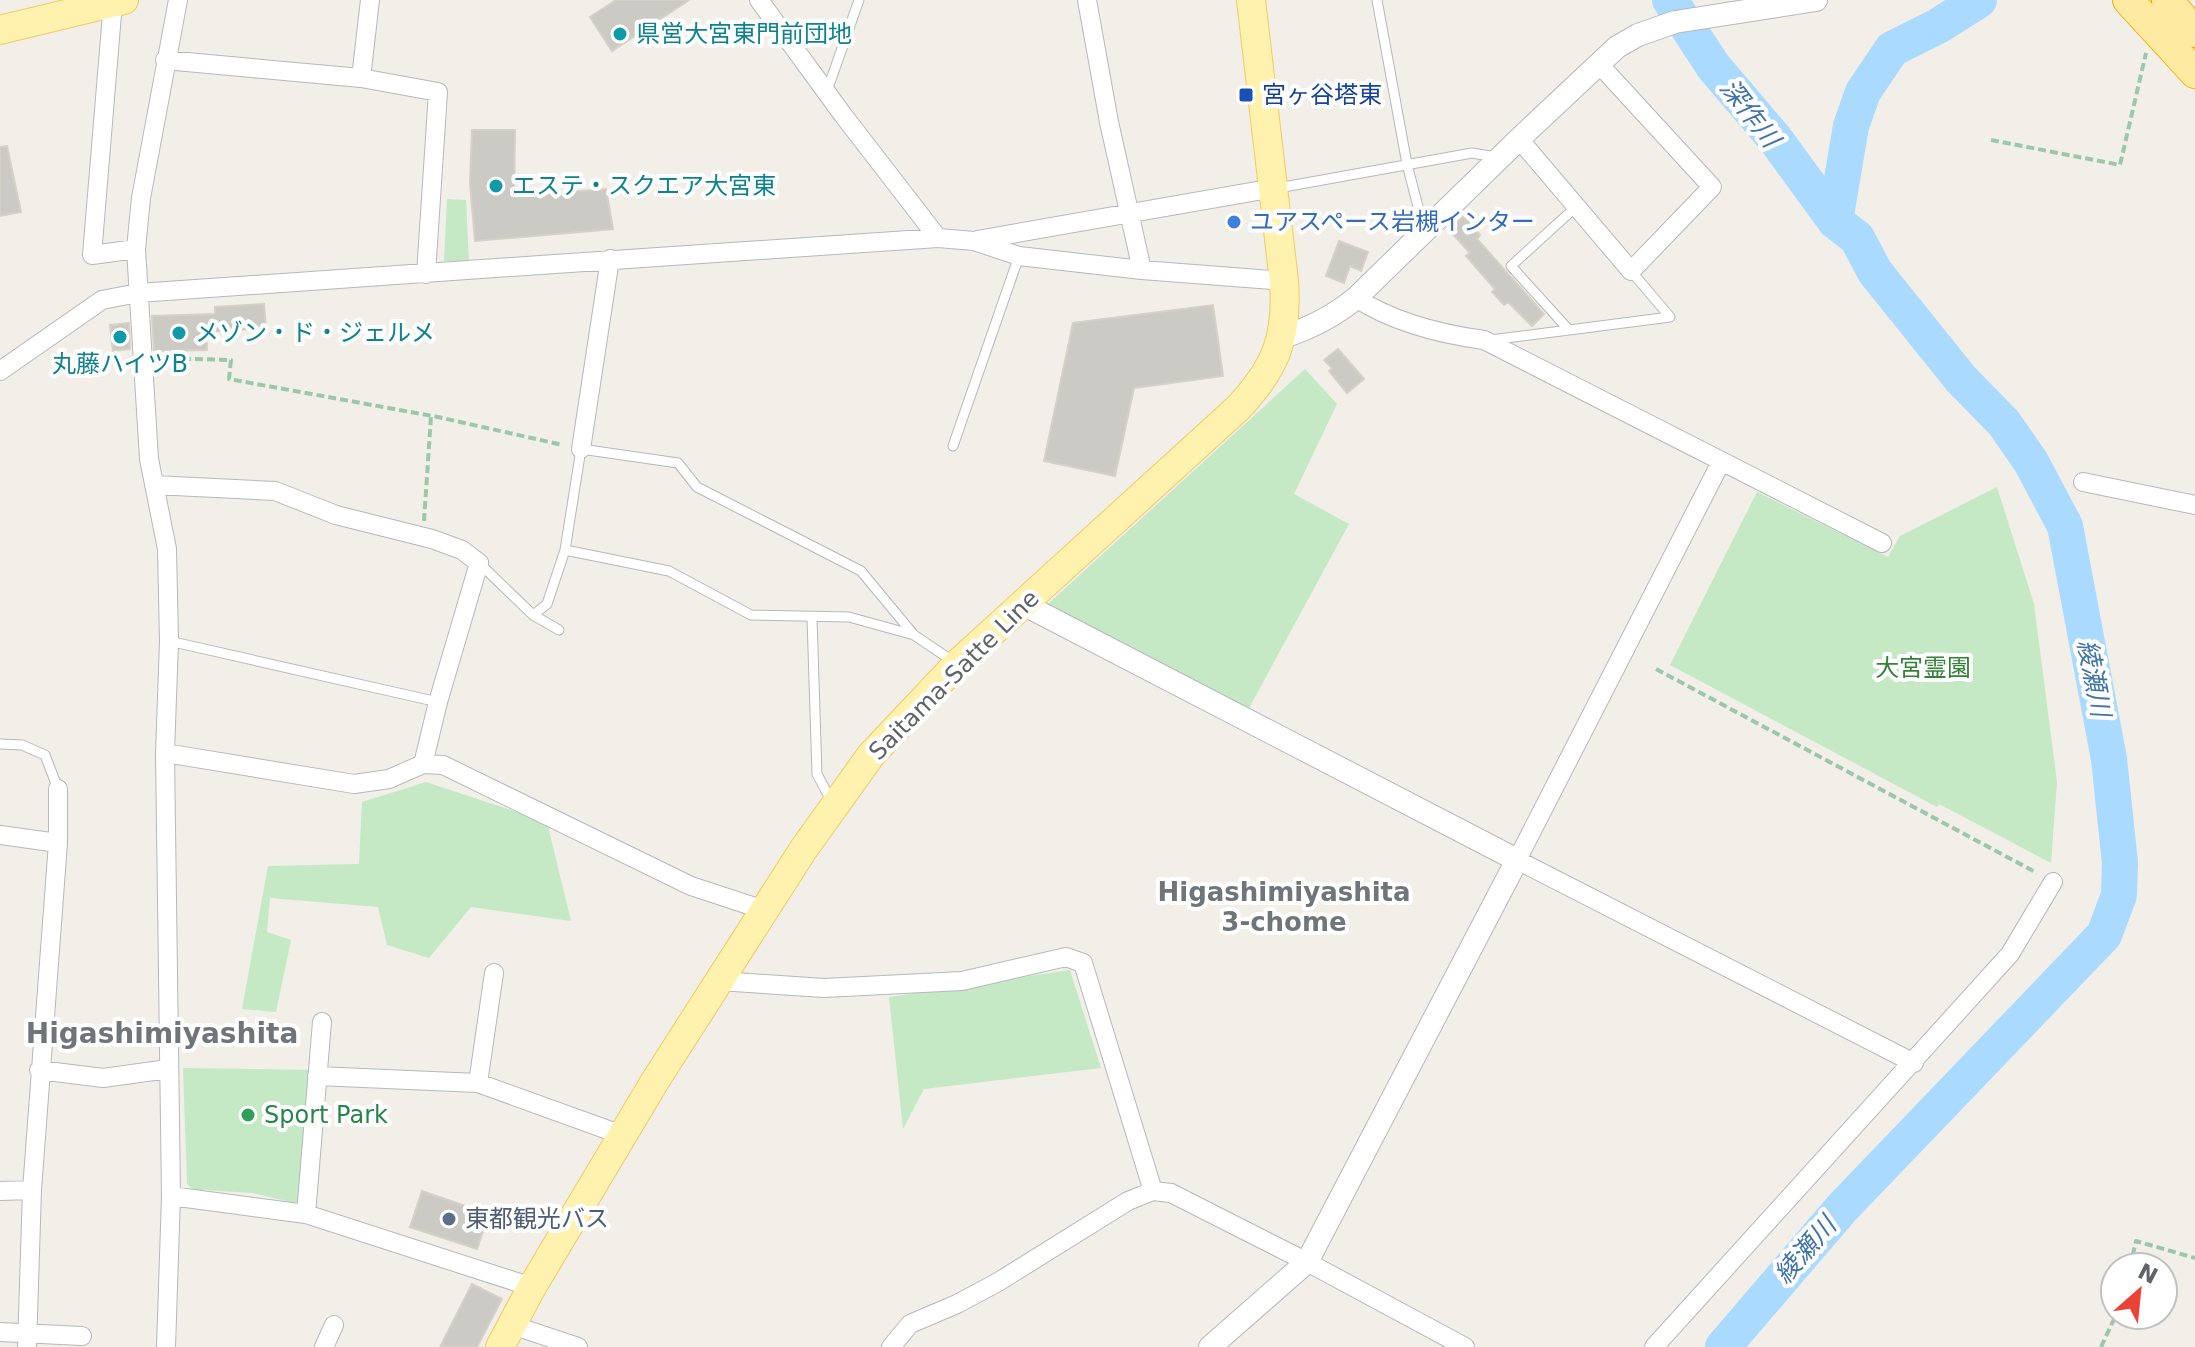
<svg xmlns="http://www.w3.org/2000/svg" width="2195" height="1347" viewBox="0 0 2195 1347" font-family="'DejaVu Sans','Noto Sans JP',sans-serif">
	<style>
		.green { fill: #c5e8c5 }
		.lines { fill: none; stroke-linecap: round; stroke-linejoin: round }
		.river { stroke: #aadaff; stroke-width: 36 }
		.building { fill: #cccac5; stroke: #d6d1c6; stroke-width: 2 }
		.service-casing { stroke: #b5b8bc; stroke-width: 11 }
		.minor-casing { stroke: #b5b8bc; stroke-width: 20 }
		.tertiary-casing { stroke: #b5b8bc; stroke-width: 24 }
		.primary-casing { stroke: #f2c960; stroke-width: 30 }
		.trunk-casing { stroke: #f9ab00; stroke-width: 32 }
		.path { stroke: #9cc7a9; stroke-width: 4; stroke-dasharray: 8 4; stroke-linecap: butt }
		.service { stroke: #fff; stroke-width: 9 }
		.minor { stroke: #fff; stroke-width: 18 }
		.tertiary { stroke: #fff; stroke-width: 22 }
		.primary { stroke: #fff2af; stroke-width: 28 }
		.trunk { stroke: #feeaa1; stroke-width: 30 }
		.culture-dot { fill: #0f9aa8; stroke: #fff; stroke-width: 3 }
		.transit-dot { fill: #1a4fb4; stroke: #fff; stroke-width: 3 }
		.shop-dot { fill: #3f7fe0; stroke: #fff; stroke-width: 3 }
		.leisure-dot { fill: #2e9e5b; stroke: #fff; stroke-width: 3 }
		.service-dot { fill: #5c6f8a; stroke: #fff; stroke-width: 3 }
		.labels { text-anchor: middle; stroke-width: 8; stroke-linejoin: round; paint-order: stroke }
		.culture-label { font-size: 24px; fill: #0d838f; stroke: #fff; text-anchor: start }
		.transit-label { font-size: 24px; fill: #164399; stroke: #fff; text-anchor: start }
		.shop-label { font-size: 24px; fill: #366cbe; stroke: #fff; text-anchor: start }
		.park-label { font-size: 24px; fill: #348238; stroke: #fff }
		.street-label { font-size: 24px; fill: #5f6368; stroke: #fff }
		.leisure-label { font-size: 24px; fill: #27864d; stroke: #fff; text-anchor: start }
		.service-label { font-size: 24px; fill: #4e5e75; stroke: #fff; text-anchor: start }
		.water-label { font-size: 26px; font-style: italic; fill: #4174aa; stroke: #fff }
		.neighbourhood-label { font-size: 26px; font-weight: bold; fill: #70757a; stroke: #fff }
		.quarter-label { font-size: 28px; font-weight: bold; fill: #70757a; stroke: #fff }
	</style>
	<rect width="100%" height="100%" fill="#f1efe8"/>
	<path class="green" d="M447,199L466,200L469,262L444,261Z
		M1305,369L1337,404L1294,494L1349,524L1249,708L1047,605Z
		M1997,487L2034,604L2057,782L2051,863L1939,804L1937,807L1670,665L1757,492L1888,557L1900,536Z
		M426,782L547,822L571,921L471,907L429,958L387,945L378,907L270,898L267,932L291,940L276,1012L242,1009L268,866L359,864L362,802Z
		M1070,970L1101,1068L924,1089L903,1129L889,997Z
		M183,1068L315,1070L301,1198L295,1203L253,1193L206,1190V1188L205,1190H194L187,1184Z"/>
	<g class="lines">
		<path class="river" d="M1670,0L1713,66L1776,140L1835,221L1857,238L1875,272L1961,379L2004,423L2031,462L2065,526L2109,759L2120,863L2119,895L2104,935L1842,1208L1723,1347
			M1835,221L1851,126L1863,92L1892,49L1938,26L1979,0"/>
	</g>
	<path class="building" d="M616,0H689L612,51L590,17Z
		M472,130H515L514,196L606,189L613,229L475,241L470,183Z
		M7,146L21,212L0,216V147Z
		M1463,216L1480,235L1477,239L1544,314L1532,326L1508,302L1504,305L1492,292L1495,289L1466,256L1470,253L1448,229Z
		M1339,241L1368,252L1361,271L1350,266L1344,283L1326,276Z
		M264,304L266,328L206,332L207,350L154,351L152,316L215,314V307Z
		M1213,305L1223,376L1134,388L1115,476L1044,461L1073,323Z
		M129,323L130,349L113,351L110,325Z
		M1338,349L1364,379L1347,393L1329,371L1332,368L1324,360Z
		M422,1191L489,1214L477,1249L410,1227Z
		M472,1284L502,1299L477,1347H440Z"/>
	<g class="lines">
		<g class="service-casing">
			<path id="service" d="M1377,0L1407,164L1424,230
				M827,91L859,0
				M1278,188L1472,153L1496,157
				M1569,330L1670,317L1631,271
				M1490,340L1569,330L1511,266L1578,205
				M953,446L1019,256
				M565,550L669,571L751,615L849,617L914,635
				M479,563L533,615L559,630
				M533,615L547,604L565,550L581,449L678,463L697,487L861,571L914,635L954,662
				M812,618L817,774L832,802
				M169,641L438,702
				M0,744L22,745L45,755L58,789"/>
		</g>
		<g class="minor-casing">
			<path id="minor" d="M759,0L843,115L938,238
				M1087,0L1109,122L1142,270
				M113,2L92,255L136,249
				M165,60L361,78L438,92L426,274
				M361,78L370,0
				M1519,139L1631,271L1712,187L1598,63
				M977,240L1274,188
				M1356,298C1393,322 1440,334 1484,340L1882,543
				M0,371L102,300L138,293C405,275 671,255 938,238L974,241L1019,256L1142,270L1284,281
				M581,449L610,259
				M1721,462L1517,860L1914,1063
				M2083,482L2195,505
				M154,485L275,491L336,515L432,539L462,550L479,563L438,702L423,764
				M165,753L354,784L389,779L423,764L443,765L691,886L764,910
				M0,835L58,843
				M719,981L824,988L962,981L1066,957L1083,963L1153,1191
				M39,1070L103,1078L168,1069
				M317,1076L478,1083L622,1135
				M478,1083L494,973
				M0,1191L32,1190
				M171,1196L306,1214L532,1287
				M306,1214L322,1022
				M512,1325L578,1347
				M0,1332L82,1336
				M27,1347L32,1190L58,843V789
				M166,1347L171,1196L165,753L169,641L167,549L149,459L136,249L141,198L178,0
				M324,1347L334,1325
				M891,1347L910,1324L957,1304L998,1282L1128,1201L1153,1191L1171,1193L1307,1262L1465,1347
				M1654,1347L2010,954L2053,882"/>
		</g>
		<g class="tertiary-casing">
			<path id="tertiary" d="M1283,337C1311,328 1333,317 1356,298L1519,139L1617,47L1638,35L1675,22L1816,0
				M1023,604L1517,860L1307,1262L1210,1347"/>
		</g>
		<g class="primary-casing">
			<path id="primary" d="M0,30L124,0
				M500,1347L532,1287L655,1081L803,850L871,755L957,664L1237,409C1276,368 1288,338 1284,281L1251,0"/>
		</g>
		<g class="trunk-casing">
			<path id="trunk" d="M2128,0L2195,73
				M2167,0L2195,32"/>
		</g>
		<path class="path" d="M1991,140L2120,165L2146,53
			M159,358L231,360L229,379L438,417L563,445
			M424,521L431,416
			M1656,669L2037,873
			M2130,1267L2136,1241L2195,1258
			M2101,1347L2116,1315"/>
		<use href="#service" class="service"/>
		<use href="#minor" class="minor"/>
		<use href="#tertiary" class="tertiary"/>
		<use href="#primary" class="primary"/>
		<use href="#trunk" class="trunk"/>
	</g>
	<g class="culture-dot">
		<circle cx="620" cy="34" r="8"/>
		<circle cx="496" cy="186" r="8"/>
		<circle cx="179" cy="333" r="8"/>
		<circle cx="120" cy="337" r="8"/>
	</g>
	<rect class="transit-dot" x="1238" y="87" width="16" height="16" rx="4"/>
	<circle class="shop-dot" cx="1234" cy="222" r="8"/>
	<circle class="leisure-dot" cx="248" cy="1115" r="8"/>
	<circle class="service-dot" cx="449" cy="1219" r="8"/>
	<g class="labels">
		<g class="culture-label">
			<text x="636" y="42">県営大宮東門前団地</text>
			<text x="512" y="194">エステ・スクエア大宮東</text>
			<text x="195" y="341">メゾン・ド・ジェルメ</text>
			<text x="120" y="372" text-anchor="middle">丸藤ハイツB</text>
		</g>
		<g class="transit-label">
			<text x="1262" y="103">宮ヶ谷塔東</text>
		</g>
		<g class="shop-label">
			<text x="1250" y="230">ユアスペース岩槻インター</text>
		</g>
		<g class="park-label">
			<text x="1923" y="676">大宮霊園</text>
		</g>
		<g class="street-label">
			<text transform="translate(954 675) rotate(-45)" y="8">Saitama-Satte Line</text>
		</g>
		<g class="leisure-label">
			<text x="264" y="1123">Sport Park</text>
		</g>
		<g class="service-label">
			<text x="465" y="1227">東都観光バス</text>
		</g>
		<g class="water-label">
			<text transform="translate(1750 113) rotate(52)" y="9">深作川</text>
			<text transform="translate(2094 678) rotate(79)" y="9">綾瀬川</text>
			<text transform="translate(1805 1250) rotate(-49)" y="9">綾瀬川</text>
		</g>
		<g class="neighbourhood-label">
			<text x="1284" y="901">Higashimiyashita<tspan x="1284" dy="30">3-chome</tspan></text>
		</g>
		<g class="quarter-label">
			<text x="162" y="1043">Higashimiyashita</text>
		</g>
	</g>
	<g transform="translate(2139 1291) rotate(27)"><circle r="38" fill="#ffffff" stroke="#bfc1c3" stroke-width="2"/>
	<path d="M0-6L14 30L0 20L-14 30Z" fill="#ea4335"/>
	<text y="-12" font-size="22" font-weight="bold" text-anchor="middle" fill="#5f6368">N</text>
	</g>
</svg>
